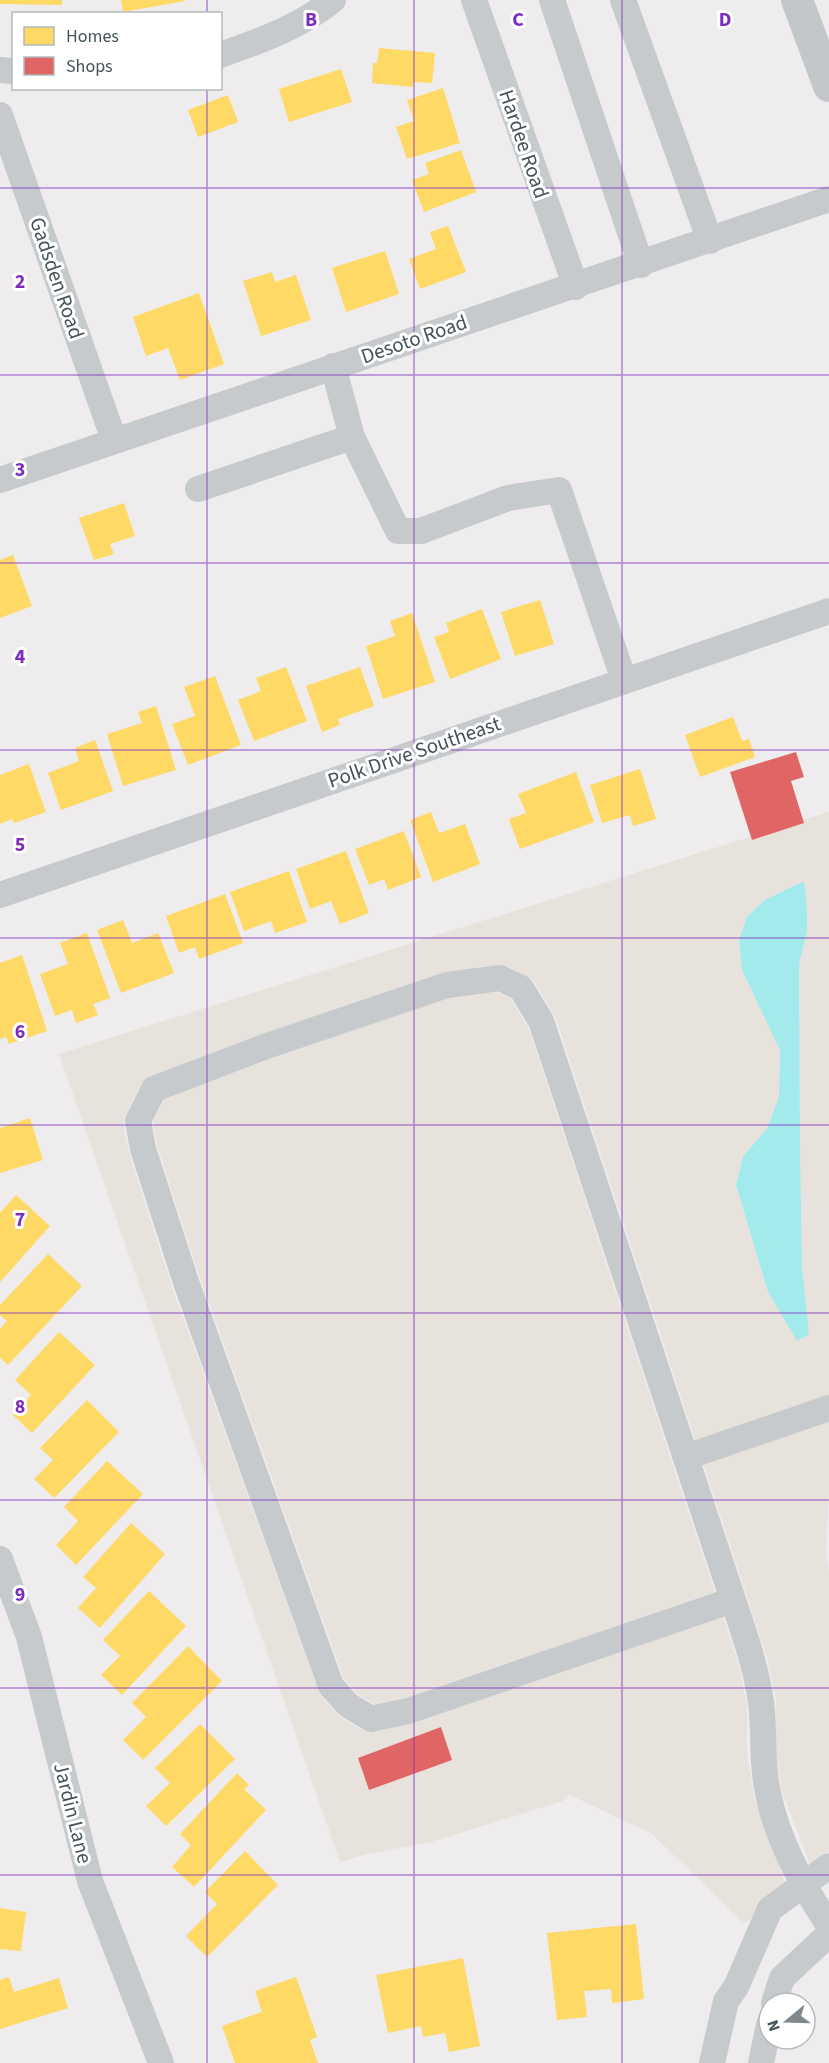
<svg xmlns="http://www.w3.org/2000/svg" width="829" height="2063" viewBox="0 0 829 2063" font-family="'Source Sans 3',sans-serif">
	<style>
		.commercial { fill: #e8e2dc; fill-rule: evenodd }
		.water { fill: #a3eaed }
		.homes { fill: #ffd966 }
		.shops { fill: #e06666 }
		.lines { fill: none; stroke-linecap: round; stroke-linejoin: round }
		.minor { stroke: #c6cacc; stroke-width: 26 }
		.major { stroke: #c3c7ca; stroke-width: 32 }
		.grid { fill: none; stroke: #7b2cbf; stroke-width: 1.5; stroke-opacity: 0.55 }
		.labels { text-anchor: middle; stroke-width: 6; stroke-linejoin: round; paint-order: stroke }
		.street-label { font-size: 21px; fill: #445359; stroke: #fff }
		.grid-label { font-size: 20px; text-anchor: middle; font-weight: bold; fill: #7b2cbf; stroke: #fff; stroke-width: 6; stroke-linejoin: round; paint-order: stroke }
	</style>
	<rect width="100%" height="100%" fill="#eeeced"/>
	<path class="commercial" d="M829,812V1490L826,1547L829,1573V1851L810,1864L782,1791L776,1750V1700L767,1657L555,1016L534,981L507,966L499,965L446,972L260,1035L149,1077L141,1085L125,1117L123,1124L129,1153L172,1287L320,1695L339,1716L362,1730L373,1732L413,1723L723,1617L739,1665L747,1706V1753L754,1797L785,1882L762,1899L750,1920L743,1922L652,1834L570,1795L563,1801L431,1842L367,1854L340,1862L59,1054ZM804,881L807,909V931L799,963L800,1145L802,1266L809,1334L768,1292L736,1185L743,1156L767,1129L779,1096L780,1049L742,970Z
		M496,992L510,998L528,1027L715,1592L405,1698L375,1705L358,1694L344,1679L200,1278L157,1145L153,1122L164,1099L268,1060L450,997Z"/>
	<path class="water" d="M804,881L807,909V931L799,964L800,1145L802,1266L809,1334L797,1341L768,1292L736,1185L743,1156L767,1129L779,1096L780,1050L742,970L739,940L747,917L765,900Z"/>
	<path class="homes" d="M0,0H62V5L0,4Z
		M121,0H184L185,1L123,12Z
		M379,48L435,53L432,83L414,82L413,87L372,83L373,63H377Z
		M341,69L352,102L289,122L279,89Z
		M443,88L460,143L407,159L396,127L414,121L407,100Z
		M228,95L238,122L198,137L188,110Z
		M461,150L476,192L424,212L412,180L429,174L425,163Z
		M448,226L466,272L420,289L409,259L436,249L430,232Z
		M385,251L399,294L346,312L332,268Z
		M272,272L275,282L296,275L311,320L261,336L243,281Z
		M199,293L224,364L180,380L168,348L146,356L133,317Z
		M124,503L135,536L110,544L114,554L94,560L79,518Z
		M13,555L32,606L0,618V560Z
		M540,600L554,644L515,656L501,612Z
		M482,609L501,659L450,679L434,637L449,632L446,623Z
		M412,613L435,682L383,699L366,646L395,636L390,621Z
		M286,667L307,721L254,741L238,700L261,691L256,678Z
		M360,667L374,706L338,719L340,725L322,732L306,686Z
		M215,676L241,745L188,765L172,724L195,716L184,687Z
		M156,706L176,770L123,786L107,734L142,723L138,712Z
		M733,717L742,741L749,739L755,757L700,777L685,735Z
		M95,740L113,791L61,810L48,773L79,761L75,748Z
		M29,764L46,812L14,823L12,819L0,824V775Z
		M640,769L656,819L633,826L630,815L602,823L590,785Z
		M576,772L594,822L520,849L509,819L526,813L518,794Z
		M431,812L439,833L465,824L480,864L433,882L410,820Z
		M404,831L421,877L388,890L384,879L369,885L355,849Z
		M346,851L369,913L340,924L331,901L310,909L296,869Z
		M289,871L307,922L275,933L271,921L244,931L230,892Z
		M225,894L243,943L199,959L195,947L179,953L166,916Z
		M123,920L132,943L158,933L174,973L121,993L97,930Z
		M87,933L110,998L93,1004L98,1015L76,1023L72,1010L55,1016L40,974L68,964L60,943Z
		M22,955L47,1031L9,1044L6,1037L0,1039V963Z
		M30,1118L43,1160L0,1173V1128Z
		M16,1195L50,1226L0,1282V1213Z
		M48,1254L82,1286L8,1365L0,1358V1329L7,1321L0,1315V1305Z
		M59,1332L95,1365L32,1433L13,1415L31,1395L15,1380Z
		M87,1400L119,1432L54,1498L34,1479L53,1460L40,1448Z
		M107,1461L143,1494L76,1565L56,1545L78,1521L64,1507Z
		M131,1523L165,1554L100,1628L78,1608L96,1588L83,1577Z
		M149,1591L186,1626L122,1695L101,1675L120,1656L103,1640Z
		M188,1646L222,1681L143,1760L123,1740L146,1717L132,1703Z
		M200,1724L235,1759L166,1826L146,1806L170,1783L155,1768Z
		M237,1773L249,1785L244,1789L266,1810L194,1887L172,1867L191,1845L180,1834Z
		M245,1851L278,1885L207,1957L186,1936L217,1904L205,1892Z
		M0,1908L26,1912L21,1951L0,1949Z
		M636,1924L644,1999L612,2003L611,1989L584,1991L587,2017L557,2020L547,1933Z
		M463,1958L480,2046L449,2052L445,2033L423,2037L421,2026L388,2033L376,1975Z
		M9,1977L14,1992L59,1978L68,2008L0,2029V1980Z
		M296,1977L317,2037L310,2040L318,2063H235L222,2026L262,2012L255,1991Z"/>
	<path class="shops" d="M796,752L804,777L791,781L804,823L752,840L730,772Z
		M441,1727L452,1760L369,1790L358,1758Z"/>
	<g class="lines">
		<path class="minor" d="M474,0L576,287
			M552,0L641,265
			M623,0L710,241
			M220,55C260,41 300,27 333,0
			M0,70L14,71
			M0,115L114,440
			M352,437L398,531H421L508,498L559,490L624,680
			M0,480L829,199
			M198,489L352,437L333,366
			M0,895L829,611
			M686,1457L829,1408
			M0,1559L29,1637L90,1881L161,2063
			M733,1600L408,1711L371,1719L348,1705L331,1686L186,1282L143,1149L138,1121L154,1089L264,1047L447,985L500,978L521,988L541,1021L733,1600C744,1633 756,1666 761,1702C765,1732 761,1763 768,1793C777,1840 803,1886 829,1926
			M774,2003L782,1978L829,1934
			M712,2063L726,2001L736,1987L770,1909L829,1866
			M761,2063L769,2025"/>
		<path class="major" d="M797,0L829,86"/>
	</g>
	<path class="grid" d="M207,0V14M414,0V2063M622,0V2063M207,88V2063M0,188H829M0,375H829M0,563H829M0,750H829M0,938H829M0,1125H829M0,1313H829M0,1500H829M0,1688H829M0,1875H829"/>
	<g class="labels">
		<g class="street-label">
			<text transform="translate(524 144) rotate(71)" y="7">Hardee Road</text>
			<text transform="translate(57 278) rotate(71)" y="7">Gadsden Road</text>
			<text transform="translate(414 339) rotate(-19)" y="7">Desoto Road</text>
			<text transform="translate(414 752) rotate(-19)" y="7">Polk Drive Southeast</text>
			<text transform="translate(73 1813) rotate(76)" y="7">Jardin Lane</text>
		</g>
	</g>
	<g class="grid-label">
		<text x="311" y="26">B</text>
		<text x="518" y="26">C</text>
		<text x="725" y="26">D</text>
		<text x="20" y="288">2</text>
		<text x="20" y="476">3</text>
		<text x="20" y="663">4</text>
		<text x="20" y="851">5</text>
		<text x="20" y="1038">6</text>
		<text x="20" y="1226">7</text>
		<text x="20" y="1413">8</text>
		<text x="20" y="1601">9</text>
	</g>
	<rect x="12" y="12" width="210" height="78" fill="#ffffff" stroke="#b4babd" stroke-width="1.5"/>
	<rect x="24" y="27" width="30" height="18" fill="#ffd966" stroke="#b4babd" stroke-width="1.5"/>
	<text x="66" y="42" font-size="18" fill="#445359">Homes</text>
	<rect x="24" y="57" width="30" height="18" fill="#e06666" stroke="#b4babd" stroke-width="1.5"/>
	<text x="66" y="72" font-size="18" fill="#445359">Shops</text>
	<g transform="translate(787 2021) rotate(251)"><circle r="28" fill="#ffffff" stroke="#b4babd" stroke-width="1.5"/>
	<path d="M0-4.5L10 22L0 15L-10 22Z" fill="#80898d"/>
	<text y="-9" font-size="16" font-weight="bold" text-anchor="middle" fill="#445359">N</text>
	</g>
</svg>
